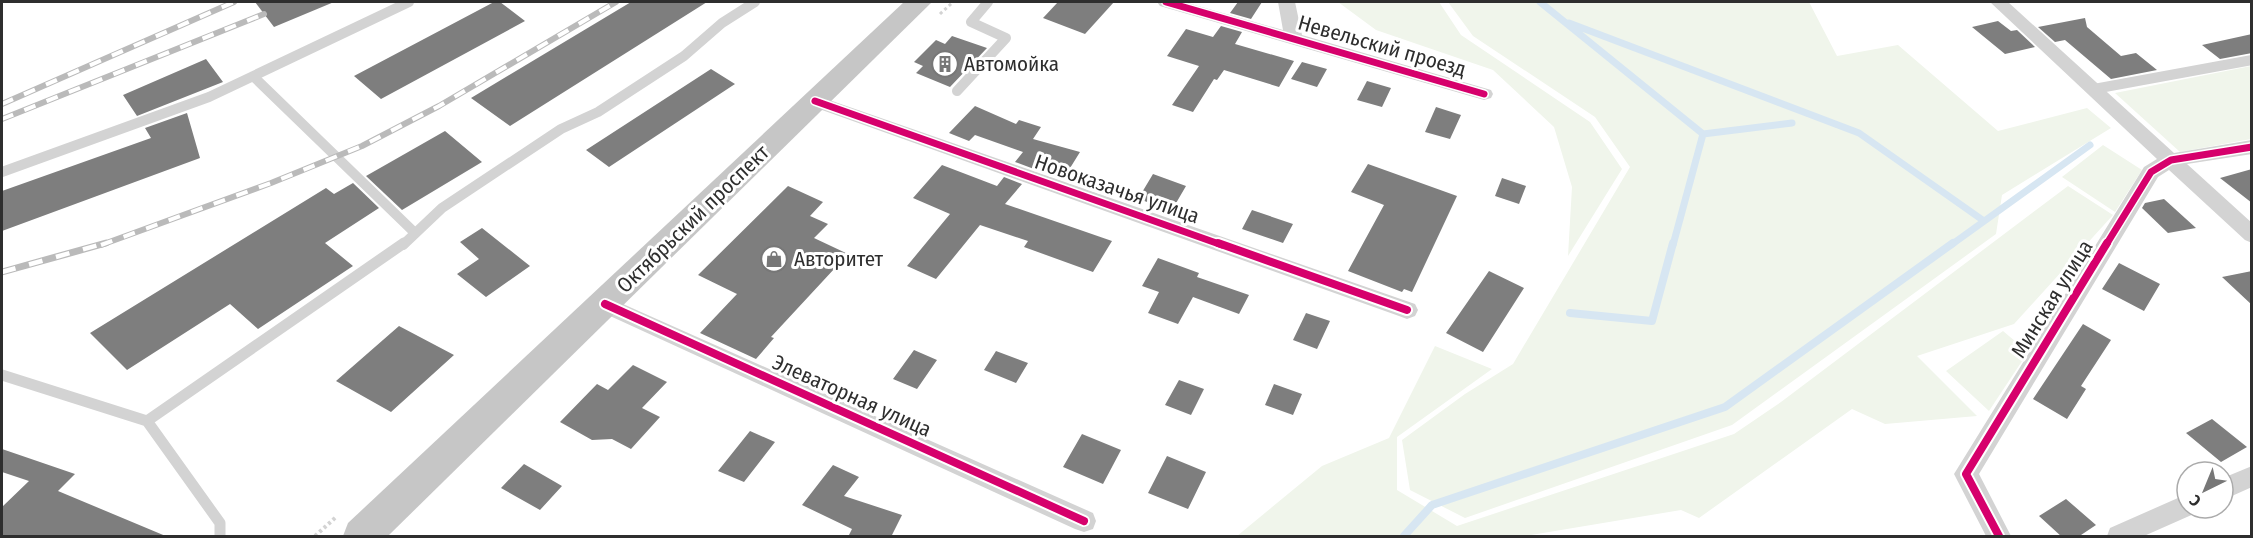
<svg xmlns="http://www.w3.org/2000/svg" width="2253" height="538" viewBox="0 0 2253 538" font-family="'Fira Sans Condensed',sans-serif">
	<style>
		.green { fill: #f0f5eb }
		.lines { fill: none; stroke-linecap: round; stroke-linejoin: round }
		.stream-far1 { stroke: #d7e6f2; stroke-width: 7 }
		.stream { stroke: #d7e6f2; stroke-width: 8 }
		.building { fill: #7e7e7e }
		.path-far1 { stroke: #d3d3d3; stroke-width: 3; stroke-dasharray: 3 3; stroke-linecap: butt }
		.path { stroke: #d3d3d3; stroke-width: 4; stroke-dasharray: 3 3; stroke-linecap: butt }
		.lane-far1 { stroke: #d3d3d3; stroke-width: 10 }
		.lane { stroke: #d3d3d3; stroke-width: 11 }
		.street { fill: #d3d3d3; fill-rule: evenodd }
		.primary { fill: #c6c6c6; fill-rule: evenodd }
		.rail-far1-casing { stroke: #bababa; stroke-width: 6 }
		.rail-casing { stroke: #bababa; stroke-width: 7 }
		.rail-far1 { stroke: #fff; stroke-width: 4; stroke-dasharray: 12; stroke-linecap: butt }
		.rail { stroke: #fff; stroke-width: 4.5; stroke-dasharray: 14; stroke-linecap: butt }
		.cycleway-far1-casing { stroke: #fff; stroke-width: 10 }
		.cycleway-casing { stroke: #fff; stroke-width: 12 }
		.cycleway-far1 { stroke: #d6006c; stroke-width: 7 }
		.cycleway { stroke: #d6006c; stroke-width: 8 }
		.labels { text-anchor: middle; stroke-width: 6; stroke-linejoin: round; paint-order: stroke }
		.street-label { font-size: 21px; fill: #2e2e2e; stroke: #fff }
		.poi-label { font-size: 21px; fill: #2e2e2e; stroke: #fff; text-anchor: start }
	</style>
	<rect width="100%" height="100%" fill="#fff"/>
	<path class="green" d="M1338,2H1439L1461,35L1590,122L1622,169L1568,256L1572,187L1554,127L1493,70L1376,30Z
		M1448,2H1809L1837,56L1898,45L1998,131L2087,108L2111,128L2002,195L1996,234L1732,425L1465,518L1410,490L1402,440L1465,394L1513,364L1630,167L1595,117L1473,36Z
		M2251,66V139L2180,152L2115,93Z
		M2103,145L2142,170L2115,212L2062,177Z
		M2068,186L2113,215L2014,324L1917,356L1977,416L1885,424L1852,409L1699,518L1681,510L1525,536H1237L1322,466L1389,438L1435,346L1492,369L1397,437V490L1457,526L1734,434L1781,402Z
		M2003,331L2028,352L1989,411L1946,371Z"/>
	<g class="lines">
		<path class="stream-far1" d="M1540,2L1703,134L1673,245
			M1569,23L1859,133L1984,221
			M1703,134L1792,123
			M1951,245L2090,145"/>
		<path class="stream" d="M1570,313L1652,321L1673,243
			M1404,536L1432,505L1725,407L1953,243"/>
	</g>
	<path class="building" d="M255,2H334L274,27Z
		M494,2H500L525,21L381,99L354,76Z
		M631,2H707L510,126L471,98Z
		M1058,2H1114L1085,34L1043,18Z
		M1238,2H1262L1251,19L1230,13Z
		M2085,18L2087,27L2121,56L2136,53L2157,70L2111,79L2065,40L2055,42L2038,27Z
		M1998,21L2011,31L2017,30L2035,47L2005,54L1972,27Z
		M1221,26L1242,32L1235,44L1294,61L1279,87L1224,70L1217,80L1214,79L1193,112L1172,105L1199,66L1167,56L1186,29L1213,37Z
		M2252,34V53L2220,59L2202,45Z
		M952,36L987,48L950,87L916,73L923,66L914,62L936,40L945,44Z
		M206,59L223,82L137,116L123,95Z
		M1302,62L1327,69L1317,87L1291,79Z
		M711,69L735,84L609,167L586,150Z
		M1367,81L1391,88L1382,107L1357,100Z
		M975,106L1016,124L1019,120L1041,127L1033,139L1080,152L1067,173L1037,165L1034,169L1015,162L1023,152L975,135L969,141L949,133Z
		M1436,107L1461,115L1450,139L1425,132Z
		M187,113L200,158L2,231V191L151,138L145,128Z
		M445,131L482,162L402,210L366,176Z
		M1368,164L1457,196L1412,292L1404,289L1402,292L1348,271L1384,205L1351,192Z
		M942,165L997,186L1004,177L1022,184L1005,204L1112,241L1093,272L1024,247L1028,241L980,225L936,279L907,266L950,214L913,198Z
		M2252,169V203L2220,178Z
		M1153,174L1186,186L1172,210L1138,199Z
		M1502,178L1526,186L1519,204L1495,196Z
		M353,183L379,208L325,243L353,266L258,329L230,304L127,370L90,333L326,188L334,194Z
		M788,186L823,202L810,216L828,224L814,238L848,254L771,337L774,338L756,359L700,333L737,294L698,275Z
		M2164,199L2196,228L2168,233L2142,208L2145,203Z
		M1252,210L1293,224L1283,243L1242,229Z
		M482,228L530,266L486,297L457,274L479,259L460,242Z
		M1158,258L1199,273L1197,277L1249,295L1239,314L1193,297L1178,324L1148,313L1159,292L1142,286Z
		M2119,263L2160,284L2144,311L2102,289Z
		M1489,271L1524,288L1483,352L1446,333Z
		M2252,271V305L2222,277Z
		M1306,313L1330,321L1317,349L1293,340Z
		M2083,324L2111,340L2081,386L2086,389L2067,419L2033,399Z
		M399,326L454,355L391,412L336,381Z
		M914,350L937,360L917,389L893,379Z
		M996,351L1028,363L1016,383L984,370Z
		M633,365L667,382L642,408L660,417L631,449L612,439L592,440L560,422L597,384L608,390Z
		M1179,380L1204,389L1191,415L1165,405Z
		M1274,384L1302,394L1293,415L1265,405Z
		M2212,419L2247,447L2221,462L2186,433Z
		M750,431L775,442L744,482L718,471Z
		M1082,434L1121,450L1103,484L1063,467Z
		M2,449L75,474L58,491L168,537H2V507L29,481L2,472Z
		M1167,456L1206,472L1188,509L1148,493Z
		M524,464L562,486L540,510L501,488Z
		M833,465L859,477L844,496L902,515L891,537H848L852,529L802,505Z
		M2066,499L2096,525L2078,537H2062L2039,516Z"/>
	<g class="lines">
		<path class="path-far1" d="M940,14L953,2"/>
		<path class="path" d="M315,536L336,517"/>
		<path class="lane-far1" d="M253,76L415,233
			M2094,89L2252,60
			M957,91L1006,38L971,22L988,2
			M2,172L209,97L409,2
			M403,245L442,208L561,129L598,112L684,56L722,23L755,2"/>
		<path class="lane" d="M2,375L147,421
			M220,536V523L147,421L404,243"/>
		<path class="street" d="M1157,2H1184L1283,30L1278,2H1295L1302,35L1491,90L1493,94L1491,98L1484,100L1160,6Z
			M1990,2H2008L2174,153L2252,140V154L2187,164L2252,223V243L2245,240L2169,170L2158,177L1979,474L2011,536H1986L1954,474L2144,167L2157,159Z
			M815,95L1415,304L1418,310L1415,316L1407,319L1399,316L808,105L806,101L808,97Z
			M605,296L1093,513L1096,521L1093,529L1084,532L1075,529L597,310L594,304L597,298Z
			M2252,466V487L2223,500V478Z
			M2187,494V508H2198L2196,513L2144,536H2107L2110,528Z"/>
		<path class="primary" d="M904,2H932L388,536H343L348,523Z"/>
		<g class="rail-far1-casing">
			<path id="rail-far1" d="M2,104L234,2
				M2,119L264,14
				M101,245L271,183L362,146L439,106L616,2"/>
		</g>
		<g class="rail-casing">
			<path id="rail" d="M2,272L106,243"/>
		</g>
		<use href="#rail-far1" class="rail-far1"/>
		<use href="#rail" class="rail"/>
		<g class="cycleway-far1-casing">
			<path id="cycleway-far1" d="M1166,2L1484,94
				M815,101L1222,245
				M2106,245L2151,172L2171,160L2252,147"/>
		</g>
		<g class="cycleway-casing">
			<path id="cycleway" d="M1218,243L1407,310
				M605,304L1084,521
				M1999,536L1966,474L2107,243"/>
		</g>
		<use href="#cycleway-far1" class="cycleway-far1"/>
		<use href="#cycleway" class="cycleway"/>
	</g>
	<defs>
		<g id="building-ring" transform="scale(1.35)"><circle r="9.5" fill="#fff" stroke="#777" stroke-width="1.5"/><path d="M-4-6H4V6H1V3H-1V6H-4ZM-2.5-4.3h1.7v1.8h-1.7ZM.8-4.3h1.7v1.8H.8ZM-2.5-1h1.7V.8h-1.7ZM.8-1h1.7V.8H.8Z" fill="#777"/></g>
		<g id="shop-ring" transform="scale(1.35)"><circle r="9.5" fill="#fff" stroke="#777" stroke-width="1.5"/><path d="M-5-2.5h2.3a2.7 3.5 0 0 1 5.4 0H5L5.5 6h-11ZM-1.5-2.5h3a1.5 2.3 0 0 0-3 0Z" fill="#777"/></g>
	</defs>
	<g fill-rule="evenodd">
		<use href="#building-ring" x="945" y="64"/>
		<use href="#shop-ring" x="774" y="259"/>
	</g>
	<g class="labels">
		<g class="street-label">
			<text transform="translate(1382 46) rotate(16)" y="7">Невельский проезд</text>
			<text transform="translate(1117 189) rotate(19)" y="7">Новоказачья улица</text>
			<text transform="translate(693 219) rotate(-44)" y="7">Октябрьский проспект</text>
			<text transform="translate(2052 299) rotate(-58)" y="7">Минская улица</text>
			<text transform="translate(852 396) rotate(24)" y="7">Элеваторная улица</text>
		</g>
		<g class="poi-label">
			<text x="964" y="71">Автомойка</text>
			<text x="794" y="266">Авторитет</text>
		</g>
	</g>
	<rect width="2253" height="538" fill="none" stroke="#2e2e2e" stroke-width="6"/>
	<g transform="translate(2205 490) rotate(223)"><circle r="28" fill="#ffffff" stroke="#ababab" stroke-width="1.5"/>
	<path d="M0-4.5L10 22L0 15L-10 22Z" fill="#777777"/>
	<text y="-9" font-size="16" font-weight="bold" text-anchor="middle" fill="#2e2e2e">С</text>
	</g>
</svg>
